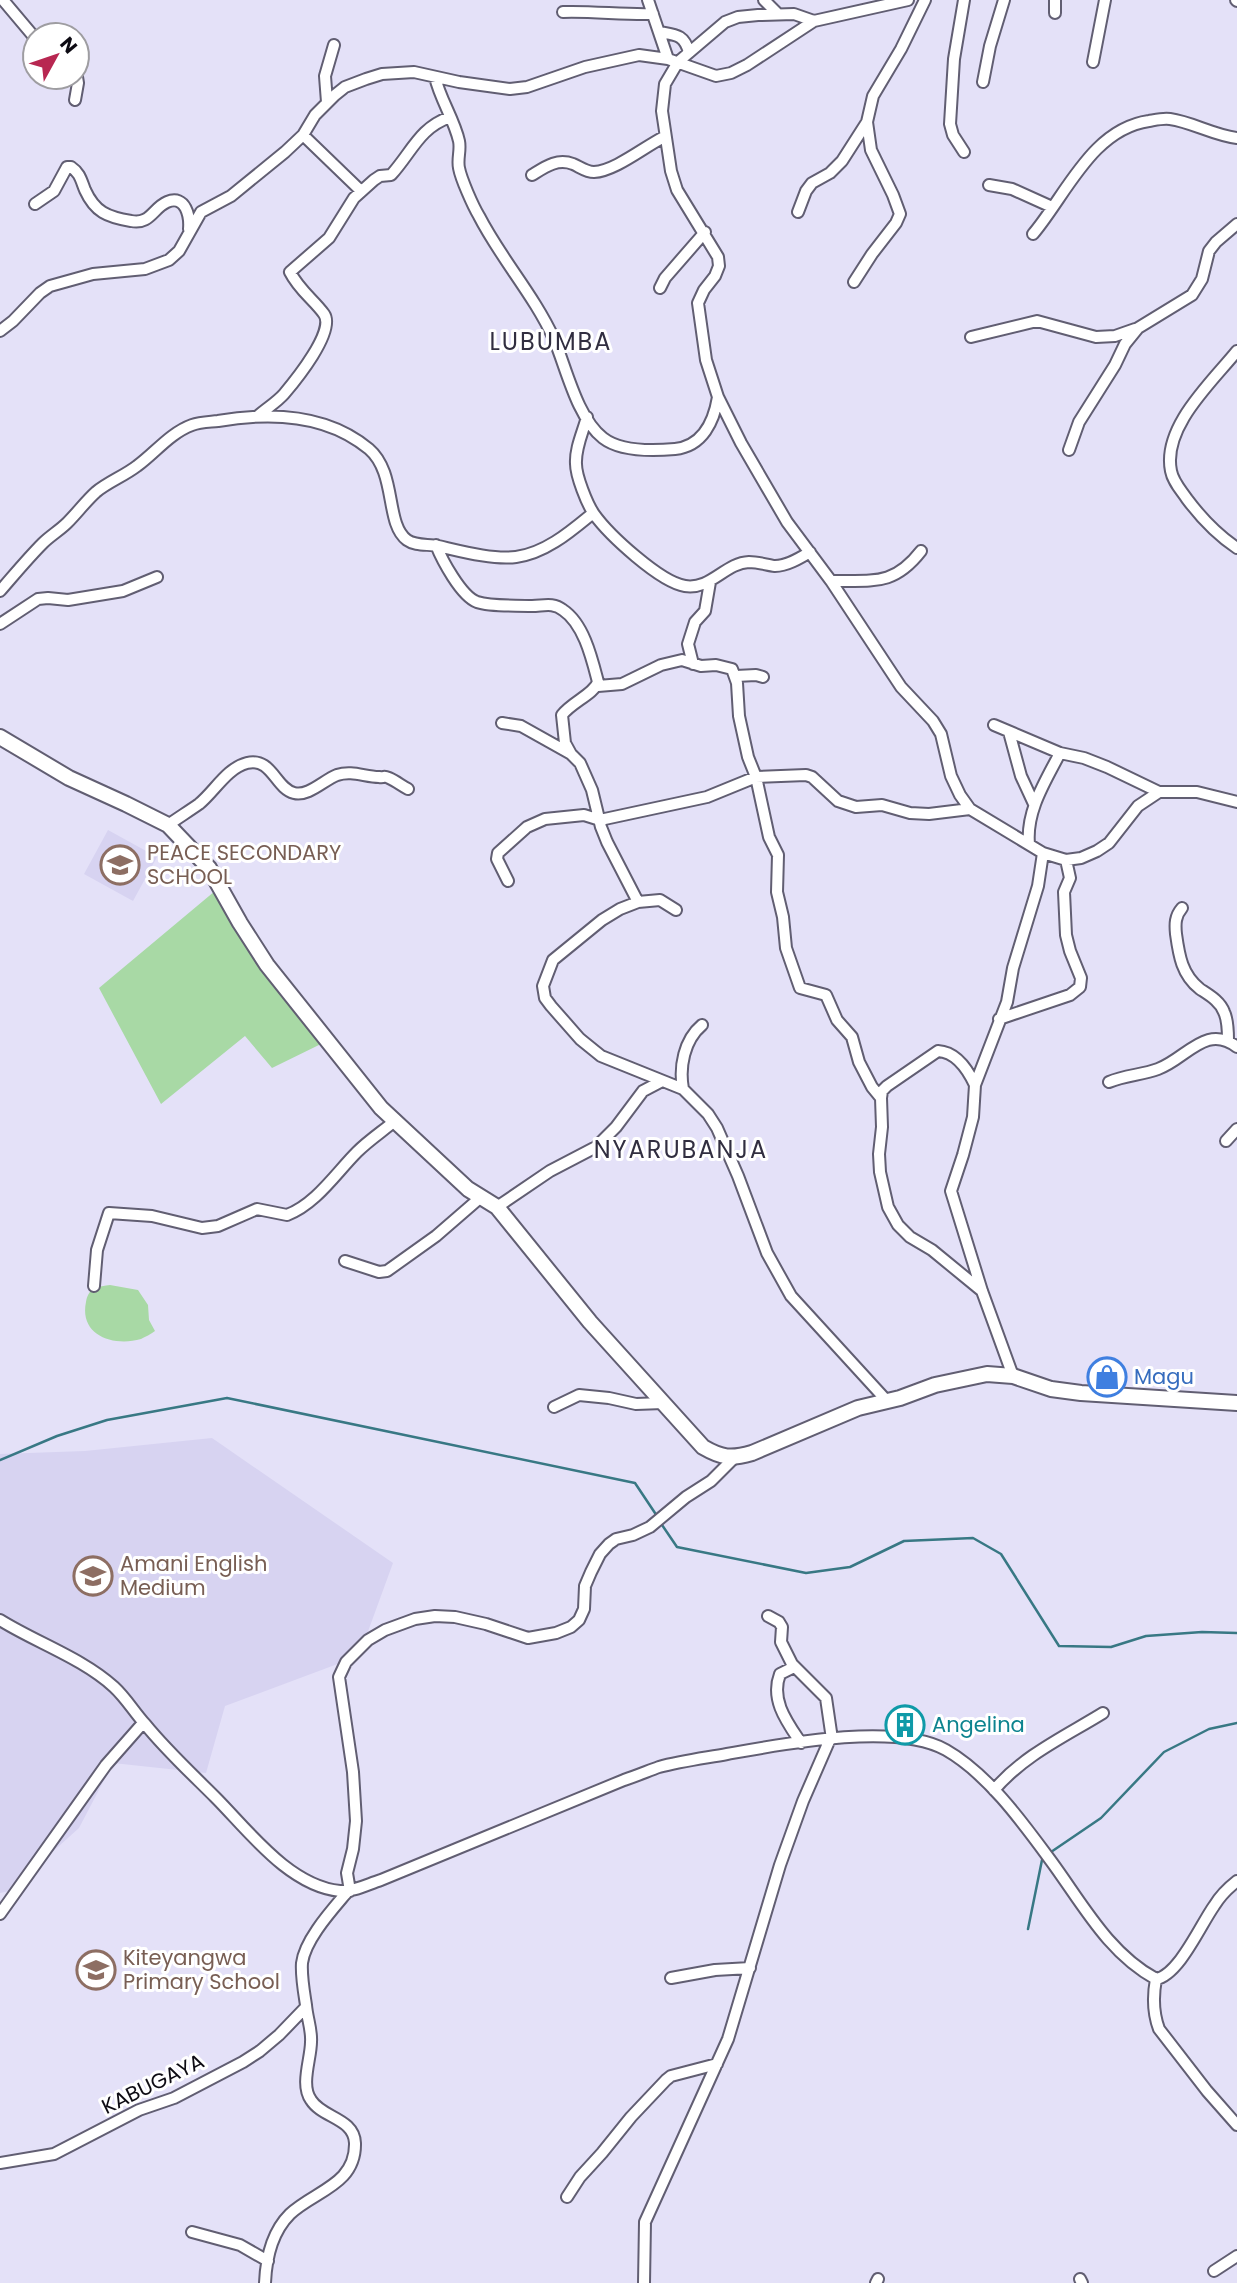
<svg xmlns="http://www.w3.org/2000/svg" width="1237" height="2283" viewBox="0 0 1237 2283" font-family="Poppins,sans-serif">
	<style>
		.built { fill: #d7d3f1 }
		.green { fill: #a8d9a5 }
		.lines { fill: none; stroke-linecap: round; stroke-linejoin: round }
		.stream { stroke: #387884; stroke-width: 2.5 }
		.street-casing { stroke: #615e72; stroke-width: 14 }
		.secondary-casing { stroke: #615e72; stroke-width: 18 }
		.street { stroke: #fff; stroke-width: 10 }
		.secondary { stroke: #fff; stroke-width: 14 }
		.labels { text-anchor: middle; stroke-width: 6; stroke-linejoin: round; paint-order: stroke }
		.education-label { font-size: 21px; fill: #785e54; stroke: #fff; text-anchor: start }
		.shop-label { font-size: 21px; fill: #366cbe; stroke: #fff; text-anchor: start }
		.culture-label { font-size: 21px; fill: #0d838f; stroke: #fff; text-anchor: start }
		.street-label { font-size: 21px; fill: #0d0b13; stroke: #fff }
		.quarter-label { font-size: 24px; letter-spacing: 2px; fill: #312e40; stroke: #fff }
	</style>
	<rect width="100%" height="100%" fill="#e4e1f8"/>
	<path class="built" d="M108,830L157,857L133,901L84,874Z
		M212,1438L393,1563L359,1656L225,1706L206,1773L113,1763L79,1828L9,1891L0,1893V1454L85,1451Z"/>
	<path class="green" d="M215,891L323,1043L272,1068L245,1036L161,1104L99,988Z
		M110,1285L138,1290L148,1305L149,1320L155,1331C151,1334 145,1337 141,1339C113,1347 79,1335 86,1302C87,1296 89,1292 94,1288C99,1286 105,1286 110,1285Z"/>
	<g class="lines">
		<path class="stream" d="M0,1460L57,1436L107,1420L227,1398L635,1483L657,1516
			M660,1522L677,1547L806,1573L850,1567L904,1541L973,1538L1001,1554L1059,1646L1111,1647L1146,1636L1202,1632L1237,1633
			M1051,1852L1101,1818L1164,1752L1209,1729L1237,1723
			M1028,1929L1042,1860"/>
		<g class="street-casing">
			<path id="street" d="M3,0L35,38
				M648,0L668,59
				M764,0L778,14
				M964,0L954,59L950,124L953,135L964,152
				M1055,0V13
				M1236,0L1237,1
				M563,12C594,11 623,15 653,14
				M814,21L794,14L758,15L738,17L725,22L678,62L665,84L662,111L671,171L677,190L718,257L719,266L715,276L704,290L698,303L706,360L718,397L741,443L787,522L831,581L901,687L933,721L941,734L951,776L960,795L970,809L1043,853L1066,860L1081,858L1097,851L1109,843L1138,806L1159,792
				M660,32C677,35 684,35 689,52
				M1093,62L1105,0
				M435,77C440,99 454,119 459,141C461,150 457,159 459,168C461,179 473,206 479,216C501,259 534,295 554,339C566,367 577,418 603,438C621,452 653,451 675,449C703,446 714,421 718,397
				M983,82L990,46L1004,0
				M75,100L78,83L77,77
				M327,102L325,76L334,45
				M303,135L361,191
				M532,175C545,167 557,158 573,164C580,167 586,172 594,172C615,171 644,147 664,137
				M989,185L1012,189L1052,207
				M35,204L54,191L67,167H71C80,173 81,180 85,190C95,212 107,217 131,221C150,225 153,208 167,202C186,194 190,217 189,229
				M798,212L806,191L812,183L830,173L842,161L867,122
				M1033,234C1066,195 1092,129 1149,121C1155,120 1163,118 1170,119C1192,122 1213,135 1237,138
				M854,282L872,254L896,223L900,214L893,195L871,150L867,122L873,96L901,49L925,0
				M660,288L665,278L705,232
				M0,331L13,321L40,293L50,286L93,274L145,269L169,260L179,251L201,212L231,196L285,152L303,135L315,115L335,95L345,87L366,79L382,74L414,72L459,82L510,89L527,87L585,67L639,55L668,59L716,76L731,73L747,65L814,21L908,0
				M971,337L1037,321L1096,337L1115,336L1135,329
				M1237,351C1212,382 1162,427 1171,471C1173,482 1181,490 1187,499C1202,519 1216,534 1237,548
				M259,415C267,408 277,402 284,394C295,381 336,331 324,314C314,300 299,290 290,272L329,238L354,198L374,180L380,176L391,175C412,152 419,128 450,117
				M587,417C583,432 575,448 576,464C576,476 587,504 594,514C609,535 660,582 685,586C711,590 725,563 749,562C758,562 767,565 775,566C787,566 800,558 810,552
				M1069,450L1079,422L1115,365L1125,344L1138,328L1192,295L1202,279L1209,251L1216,242L1237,224
				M436,545C442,560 461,596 477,602C492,607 515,605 532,606C543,606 553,602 563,610C584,624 592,659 598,682C594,694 572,702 562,715L565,743L571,754
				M831,581C872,580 893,587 921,551
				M0,591C14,575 28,558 43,543C50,536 60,530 67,523C77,513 86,501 96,492C108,482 124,476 137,466C155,453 170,433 192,425C200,422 209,422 218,421C270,412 326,413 369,449C397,473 385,524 407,540C415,546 428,544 438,546C460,551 493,560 516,557C546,553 571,531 593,513
				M0,624L38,599L48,598L68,600L123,591L157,577
				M693,664L688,644L695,622L705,611L710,582
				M736,676L756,675L763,677
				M598,686L622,684L661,665L682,660L701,666L716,665L732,669L737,683L739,716L748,757L756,777L769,837L778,855L777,892L783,917L786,948L800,988L826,995L837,1020L852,1037L859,1062L872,1087L881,1098
				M502,723L521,726L571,754L580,763L592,790L601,827L607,842L638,902
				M994,725L1060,753L1084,758L1107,767L1159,792H1197L1237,802
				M1009,732L1021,776L1034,804
				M168,825C178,818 189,811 199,804C214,792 227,768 247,763C272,757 275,788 294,793C308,797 324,780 337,775C352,770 365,777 379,777C386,778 382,775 389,778C396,781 402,786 408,789
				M1029,844C1026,811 1045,782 1060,753
				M508,881L497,859L498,853L527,827L545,819L584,815L600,820L707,797L756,777L806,775L812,777L838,801L856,807L882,805L910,813L929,814L970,809
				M1182,908C1175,916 1175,924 1176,934C1179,956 1182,975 1200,989C1209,995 1220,1001 1224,1012C1228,1020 1228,1031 1228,1040
				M676,910L660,900L638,902L620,909L602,920L553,960L543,986L545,998L551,1006L580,1039L601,1056L683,1089
				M999,1019L1070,995L1080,987L1081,978L1070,951L1066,935L1064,892L1070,878L1066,860
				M702,1025C684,1040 679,1067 683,1089L708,1114L717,1128L738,1176L767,1253L791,1296L887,1401
				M1109,1082C1125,1075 1142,1075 1158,1069C1186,1059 1206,1023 1237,1047
				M975,1085C968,1070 956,1052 938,1051L887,1086L882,1091L881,1098L882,1127L879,1154L880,1172L888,1207L898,1225L910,1237L932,1250L982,1291
				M1226,1141L1237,1129
				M497,1207L550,1171L596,1147L616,1127L643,1091L662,1081
				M345,1261L379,1272L387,1271L436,1236L481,1197
				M94,1286L97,1250L109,1213L152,1216L202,1228L218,1226L257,1209L287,1215C316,1204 336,1173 357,1152C369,1140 383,1131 396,1120
				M1013,1376L982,1291L951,1191L963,1155L973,1117L975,1085L1007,1002L1013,968L1038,886L1043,853
				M554,1407L579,1395L609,1398L636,1404L663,1403
				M768,1616L779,1622L782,1627L781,1642L792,1664L826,1698L832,1739
				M0,1620C37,1643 82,1658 114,1687C126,1698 134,1712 145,1724C166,1750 191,1773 215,1797C248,1830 289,1886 340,1891C354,1892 368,1884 381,1880L624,1780C636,1776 648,1771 659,1767C681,1761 705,1758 727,1754C783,1744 896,1722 946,1750C988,1774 1023,1823 1051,1861C1082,1903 1108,1953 1156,1979C1179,1975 1201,1924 1214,1906C1220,1896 1228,1888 1237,1881
				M794,1667L780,1674C770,1700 787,1722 801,1743
				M994,1790C1024,1755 1064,1737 1103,1713
				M350,1891L347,1873L353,1849L356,1821L353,1772L339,1677L346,1662L368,1640L385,1630L415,1619L435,1616L455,1617L486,1624L528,1638L556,1633L571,1627L579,1620L584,1609L585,1586L591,1572L600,1554L609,1544L616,1539L633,1535L650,1527L686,1497L711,1481L734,1458
				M0,1914L106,1765L143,1723
				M671,1978L715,1970L750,1968
				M1156,1979C1153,1995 1153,2013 1159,2029L1207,2091L1237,2125
				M0,2163L54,2154L139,2110L174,2098L243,2062L260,2051L279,2035L306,2007
				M567,2197L580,2177L602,2153L631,2117L666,2080L671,2076L717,2064
				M192,2232L240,2245L268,2261
				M1214,2271L1237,2256
				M1080,2279L1082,2283
				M265,2283C266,2259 272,2232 290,2214C314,2191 356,2185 355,2143C354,2118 322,2118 311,2100C300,2085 311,2059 311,2042C312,2030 307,2018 306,2005C304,1992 301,1976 302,1963C305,1939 333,1909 348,1891
				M644,2283L645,2222L728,2039L780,1865L803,1801L830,1739
				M876,2283L878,2279"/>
		</g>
		<g class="secondary-casing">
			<path id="secondary" d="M0,737L69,778L126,804L168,825L209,868L240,923L267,965L381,1108L468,1189L497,1207L590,1322L703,1447C722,1458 731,1459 752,1453L858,1408L900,1398L935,1385L987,1374L1013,1376L1051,1389L1081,1393L1237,1403"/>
		</g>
		<use href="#street" class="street"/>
		<use href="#secondary" class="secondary"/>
	</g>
	<defs>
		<g id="school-ring" transform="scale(2.0125)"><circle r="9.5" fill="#fff" stroke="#8d6e63" stroke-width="1.5"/><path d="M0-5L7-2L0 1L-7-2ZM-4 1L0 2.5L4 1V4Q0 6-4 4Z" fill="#8d6e63"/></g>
		<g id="shop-ring" transform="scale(2.0125)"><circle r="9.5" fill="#fff" stroke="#3f7fe0" stroke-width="1.5"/><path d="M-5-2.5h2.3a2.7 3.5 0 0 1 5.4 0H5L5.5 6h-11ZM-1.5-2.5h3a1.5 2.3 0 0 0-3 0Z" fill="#3f7fe0"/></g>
		<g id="building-ring" transform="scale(2.0125)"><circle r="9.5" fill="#fff" stroke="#0f9aa8" stroke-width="1.5"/><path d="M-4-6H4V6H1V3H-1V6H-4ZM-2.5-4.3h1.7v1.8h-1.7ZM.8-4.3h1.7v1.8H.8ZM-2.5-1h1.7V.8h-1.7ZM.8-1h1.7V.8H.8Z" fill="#0f9aa8"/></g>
	</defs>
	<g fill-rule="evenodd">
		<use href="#school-ring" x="120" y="865"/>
		<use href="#shop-ring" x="1107" y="1377"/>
		<use href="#school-ring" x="93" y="1576"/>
		<use href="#building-ring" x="905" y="1725"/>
		<use href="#school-ring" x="96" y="1970"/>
	</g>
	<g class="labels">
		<g class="education-label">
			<text x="147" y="860">PEACE SECONDARY<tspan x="147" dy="24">SCHOOL</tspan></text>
			<text x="120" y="1571">Amani English<tspan x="120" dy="24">Medium</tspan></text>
			<text x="123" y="1965">Kiteyangwa<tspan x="123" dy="24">Primary School</tspan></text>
		</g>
		<g class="shop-label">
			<text x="1134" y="1384">Magu</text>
		</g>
		<g class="culture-label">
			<text x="932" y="1732">Angelina</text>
		</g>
		<g class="street-label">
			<text transform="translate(153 2084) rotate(-26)" y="7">KABUGAYA</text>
		</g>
		<g class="quarter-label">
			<text x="551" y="350">LUBUMBA</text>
			<text x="681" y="1158">NYARUBANJA</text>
		</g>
	</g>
	<g transform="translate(56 56) rotate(50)"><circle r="33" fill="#ffffff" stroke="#9e9da1" stroke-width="2"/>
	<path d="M0-5L12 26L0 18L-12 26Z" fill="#b82751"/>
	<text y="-10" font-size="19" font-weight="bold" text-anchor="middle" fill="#0d0b13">N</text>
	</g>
</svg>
